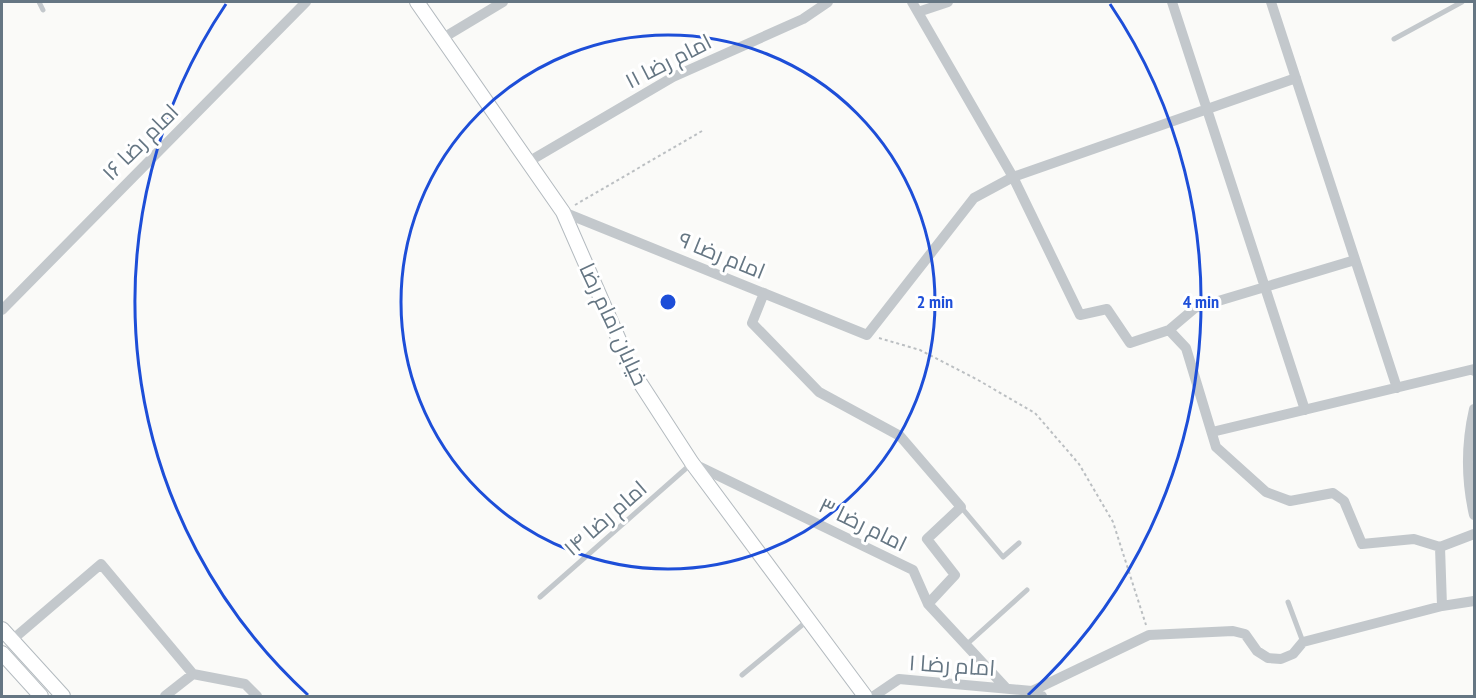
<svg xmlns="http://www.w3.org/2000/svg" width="1476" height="698" viewBox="0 0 1476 698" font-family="'PT Sans Narrow',Cairo,sans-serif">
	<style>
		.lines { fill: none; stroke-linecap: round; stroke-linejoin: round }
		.secondary-casing { stroke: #b3babf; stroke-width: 16 }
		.path { stroke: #bbbfc2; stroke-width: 2; stroke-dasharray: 3 3; stroke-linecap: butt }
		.lane { stroke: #c3c8cc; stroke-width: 5 }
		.street { stroke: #c3c8cc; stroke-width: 10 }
		.secondary { stroke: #fff; stroke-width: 14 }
		.ring { fill: none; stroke: #1d4ed8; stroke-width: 3 }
		.labels { text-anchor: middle; stroke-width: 6; stroke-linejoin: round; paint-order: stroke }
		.street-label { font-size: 22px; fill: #657683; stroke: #fff }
		.centre { fill: #1d4ed8; stroke: #fff; stroke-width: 3 }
		.ring-label { font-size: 18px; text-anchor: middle; font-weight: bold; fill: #1d4ed8; stroke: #fff; stroke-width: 6; stroke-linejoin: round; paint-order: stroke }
	</style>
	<rect width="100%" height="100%" fill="#fafaf8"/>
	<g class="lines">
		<g class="secondary-casing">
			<path id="secondary" d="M417,2L563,212L633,372L692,463L865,696
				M2,629L63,696
				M2,653L41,696"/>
		</g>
		<path class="path" d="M575,205L702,131
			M879,338L920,350L978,380L1035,413L1079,464L1113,522L1146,625"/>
		<path class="lane" d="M39,2L43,10
			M1394,39L1462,2
			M961,507L1003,557L1019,543
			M540,597L691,464
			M1288,602L1303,642
			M966,645L1027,590
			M742,675L807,621"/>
		<path class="street" d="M912,2L1013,177L1080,315L1107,309L1130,343L1169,330L1195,308L1355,260
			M1172,2L1305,410
			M1271,2L1397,388
			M918,12L948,2
			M443,38L503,2
			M528,162L673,77L803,19L828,2
			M563,212L867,335L974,198L1013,177L1296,78
			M764,293L752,323L819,392L900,436L961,507L927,539L955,575L928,604
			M2,310L306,2
			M1169,330L1186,348L1216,447L1266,492L1290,501L1333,493L1344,501L1362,544L1414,539L1440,547
			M1474,409C1466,444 1466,480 1474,515
			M1212,432L1474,369V371
			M694,464L913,570L928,604L1006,688
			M1442,606L1474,601
			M12,640L101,564L193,674L245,684L257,696
			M1032,691L1149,635L1233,631L1245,634L1257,651L1268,658L1281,659L1293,654L1303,642L1442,606L1440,547L1474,534
			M165,696L193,674
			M874,696L899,679L1032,691L1042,696"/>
		<use href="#secondary" class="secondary"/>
	</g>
	<g class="ring">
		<circle cx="668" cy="302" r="267"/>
		<path d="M308 695A533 533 0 0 1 226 4M1110 4A533 533 0 0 1 1028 695"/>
	</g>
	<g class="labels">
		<g class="street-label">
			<text transform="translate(668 61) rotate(-27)" y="8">امام رضا ۱۱</text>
			<text transform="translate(140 142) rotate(-45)" y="8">امام رضا ۱۶</text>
			<text transform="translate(722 255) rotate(22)" y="8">امام رضا ۹</text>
			<text transform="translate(614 324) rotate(65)" y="8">خیابان امام رضا</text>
			<text transform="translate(605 518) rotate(-41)" y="8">امام رضا ۱۴</text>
			<text transform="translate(863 524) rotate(26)" y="8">امام رضا ۳</text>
			<text transform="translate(952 665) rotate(4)" y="8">امام رضا ۱</text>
		</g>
	</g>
	<circle cx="668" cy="302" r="9" class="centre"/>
	<g class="ring-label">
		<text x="935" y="308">2 min</text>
		<text x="1201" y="308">4 min</text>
	</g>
	<rect width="1476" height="698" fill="none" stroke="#657683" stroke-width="6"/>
</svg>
